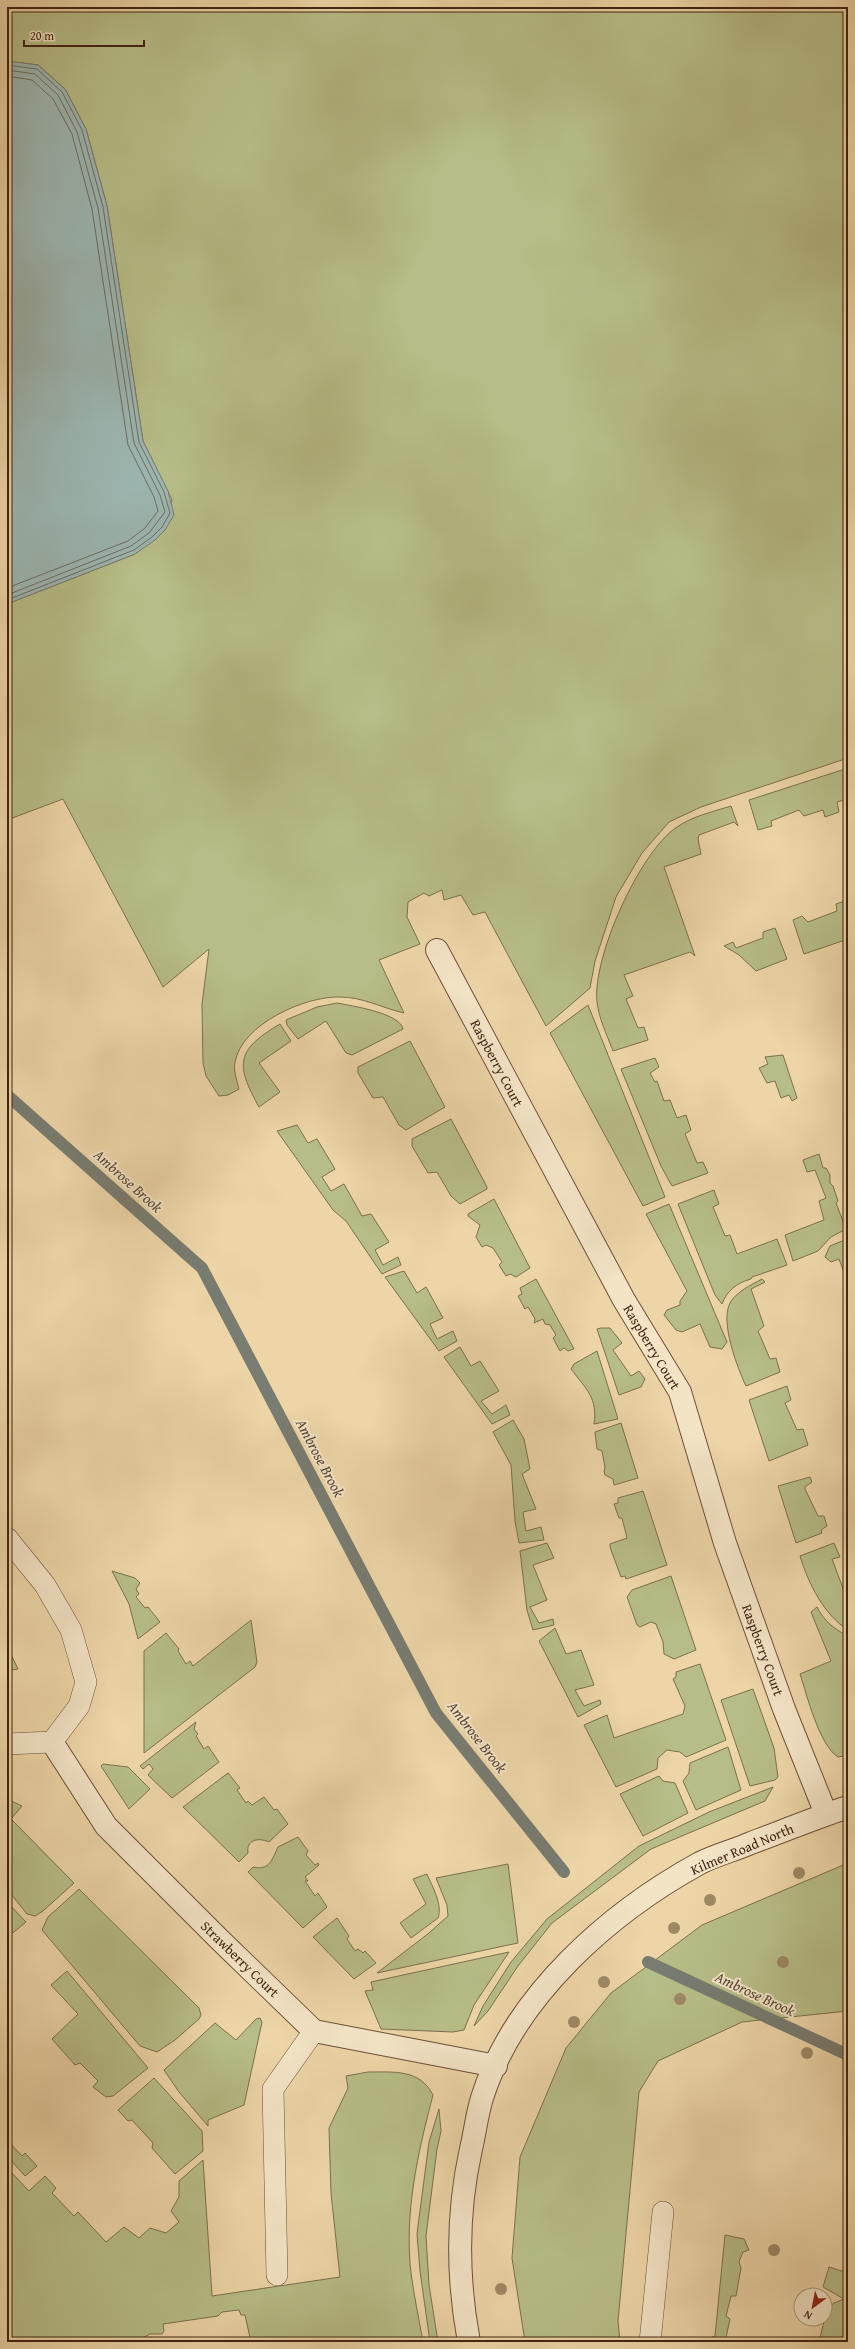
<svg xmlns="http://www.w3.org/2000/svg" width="855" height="2349" viewBox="0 0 855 2349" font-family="'Gentium Book Plus',serif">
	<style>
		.green { fill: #b7bd88; stroke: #7c704d }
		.water { fill: #9cb6b1; stroke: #787c71 }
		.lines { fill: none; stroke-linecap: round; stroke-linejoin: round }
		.shore { stroke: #6e6d62; stroke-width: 1 }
		.stream { stroke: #787c71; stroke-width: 12 }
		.service-casing { stroke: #6c5037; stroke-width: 22 }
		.minor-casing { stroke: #6c5037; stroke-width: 24 }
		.service { stroke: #f3e4c6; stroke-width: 21 }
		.minor { stroke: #f3e4c6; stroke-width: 22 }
		.tree { fill: #9e8966 }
		.labels { text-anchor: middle; stroke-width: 4; stroke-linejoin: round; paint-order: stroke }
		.street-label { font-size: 14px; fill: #412412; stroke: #f3e4c6 }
		.water-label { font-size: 15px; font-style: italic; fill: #58483a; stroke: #f3e4c6 }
	</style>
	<rect width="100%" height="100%" fill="#edd5a7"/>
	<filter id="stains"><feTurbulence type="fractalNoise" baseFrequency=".005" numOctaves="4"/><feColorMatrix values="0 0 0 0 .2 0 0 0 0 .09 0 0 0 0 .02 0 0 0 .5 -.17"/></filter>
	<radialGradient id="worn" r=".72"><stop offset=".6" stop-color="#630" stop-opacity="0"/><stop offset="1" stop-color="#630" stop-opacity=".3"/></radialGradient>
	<path class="green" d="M7,7H848V758L701,807L669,822L642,853L616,897L595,961L590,988L546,1026L485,912L473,915L461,895L444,900L442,890L429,896L424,893L408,902L407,917L420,944L379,960L404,1013C382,1008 363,997 340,997C305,996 242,1024 235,1062C233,1071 237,1080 239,1089L228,1095L219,1096L206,1076L203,1063L202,1004L209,949L163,987L63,799L7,820V604L135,554L165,530L172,500L143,441L107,206L86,129L65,89L38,65L7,61Z
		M848,768V799L837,802L839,812L825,817L823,810L804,816L799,810L771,821L772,826L758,830L749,800Z
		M731,806L738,826L734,822L699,835L698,839L701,854L664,867L695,956L690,952L624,975L633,996L626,999L638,1028L644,1027L648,1040L613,1051C607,1035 599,1019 597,1002C592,958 640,851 677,827C693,816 712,812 731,806Z
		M848,900V939L804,954L793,920L802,916L808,922L837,911L836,904Z
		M775,928L787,959L756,971L739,955L724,946L733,942L736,948L763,938V932Z
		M337,1003C352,1006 400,1013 403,1029L352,1055L346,1053L326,1021L298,1039L287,1025L286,1020L317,1007Z
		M588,1005L665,1197L643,1206L550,1033Z
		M280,1024L291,1041L259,1063L280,1092L259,1107C235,1064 236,1050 280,1024Z
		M410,1041L445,1107L406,1130L399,1125L383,1097L373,1098L358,1073V1067Z
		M783,1055L797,1098L792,1101L789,1095L781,1098L775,1081L767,1083L759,1068L768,1064L765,1057Z
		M655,1058L659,1067L650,1073L655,1082L657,1081L664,1101L670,1100L677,1118L686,1115L691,1130L685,1134L697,1163L703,1162L708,1173L672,1186L661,1166L621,1069Z
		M451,1119L487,1187V1189L460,1204L451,1196L437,1172L428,1173L412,1146V1139Z
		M297,1125L308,1143L317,1139L335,1169L322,1177L331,1191L344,1184L362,1216L371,1214L389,1242L375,1250L383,1265L398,1257L401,1265L382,1274L346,1221L333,1210L277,1131Z
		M819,1154L823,1168H826L830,1175V1183L833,1186L838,1201L836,1203L846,1229L831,1237L818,1251L793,1261L785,1235L824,1220L819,1201L826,1198L815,1170L807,1172L803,1160Z
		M714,1190L719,1204L713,1207L725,1236L730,1235L737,1254L777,1239L787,1265L752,1277L751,1279C736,1283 727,1291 722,1304L715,1295L678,1204Z
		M494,1199L530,1268L516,1277L510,1274L506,1276L499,1265L502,1262L493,1248L486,1245L482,1247L476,1237L480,1225L468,1216V1214Z
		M669,1204L727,1342L722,1349L710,1347L700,1324L682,1332L676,1330L664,1315L667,1310L680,1305V1301L687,1291L646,1214Z
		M847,1239H848V1283L839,1259L831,1262L825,1257L830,1246Z
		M404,1271L417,1293L426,1287L443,1318L430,1324L437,1339L453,1331L457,1341L439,1351L385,1277Z
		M536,1279L574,1349L568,1351L564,1348L560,1351L553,1338L556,1335L550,1325L545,1324L543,1319L534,1323L535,1319L528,1307L525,1309L518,1296L522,1294L520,1288Z
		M762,1279L765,1282L751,1289L764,1326L758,1331L770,1359L776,1358L780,1372L746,1386C737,1367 720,1322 730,1303C736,1292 751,1285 762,1279Z
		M601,1328H610L622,1343L613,1350L631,1376L639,1371L645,1379L641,1387L619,1395L597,1329Z
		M460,1347L471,1366L480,1361L499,1391L481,1401L492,1414L506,1405L510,1415L492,1424L444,1357Z
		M597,1351L618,1419L594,1424C598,1398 586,1389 571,1369L574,1364Z
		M787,1386L791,1400L785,1403L797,1430L803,1429L808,1445L769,1461L749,1400Z
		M513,1420L524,1439L530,1469L522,1474L536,1509L523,1512L526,1531L541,1527L544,1540L519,1543L515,1521L511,1465L493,1432Z
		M621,1423L638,1478L614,1485L613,1479L605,1475L604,1472L605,1467L602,1451L597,1449L595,1432Z
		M810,1477L812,1482L805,1487V1489L818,1516H824L827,1526L821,1530L822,1533L796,1543L778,1486Z
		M643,1491L667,1565L626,1579L625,1576L621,1577L610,1547V1544L627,1538L622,1518H619L614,1504L618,1503V1498Z
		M547,1543L554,1558L533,1565L547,1600L530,1607L539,1623L553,1619L554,1625L533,1630L527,1610L520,1551Z
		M834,1543L840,1557L832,1559L844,1591L848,1590V1630C824,1615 808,1583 800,1556Z
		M112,1571L135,1578L140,1583L136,1589L139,1594L136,1597L145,1608L148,1607L160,1622L138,1639L129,1604Z
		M671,1576L696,1650L674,1659L664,1654L663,1642L656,1624L651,1622L640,1627L637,1625L627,1597L632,1590Z
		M817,1607C824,1621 834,1629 848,1636V1755L838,1757C819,1745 807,1695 800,1674L831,1661L811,1612Z
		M251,1620L257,1662L255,1667L144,1753V1651L166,1633L179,1649L178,1651L186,1664L190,1661L193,1666Z
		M555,1628L566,1654L581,1650L594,1685L575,1690L584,1706L600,1700L601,1704L578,1717L539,1641Z
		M7,1646L18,1669L7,1671Z
		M700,1664L726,1740L686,1757L680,1752L667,1750L658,1758L657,1769L616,1787L584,1725L607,1715L614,1738L683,1714L685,1706L673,1679L676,1677V1672Z
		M753,1689L774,1748L778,1777L775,1780L750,1786L721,1700Z
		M196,1722L194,1729L198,1734L196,1736L204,1749L208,1746L219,1762L172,1798L148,1775L153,1769L149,1764L143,1769L140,1766Z
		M728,1747L741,1790L696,1810L683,1781L689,1773L690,1763Z
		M103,1764L128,1767L150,1789L129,1809L101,1766Z
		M228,1773L240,1788L237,1790L246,1803L248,1801L252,1805L264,1797L274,1810L277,1809L288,1824L269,1842C258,1837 246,1840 248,1853L239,1862L183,1807Z
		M659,1776L663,1781L675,1783L688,1813L643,1836L620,1794Z
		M773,1787L765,1801L651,1849L552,1923L518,1966L488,2011L474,2026L483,2006L511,1962L547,1919L639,1846L709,1812Z
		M7,1799L22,1806L11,1819L74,1883L43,1911L35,1916L27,1914L7,1889Z
		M298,1837L308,1851L306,1855L315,1865L318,1863L319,1865L305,1877L308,1881H305L315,1896L318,1893L327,1907L303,1928L248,1872L253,1867C270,1871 272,1859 278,1847Z
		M848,1863V2011L742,2022L658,2061L639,2092L618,2321L620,2342H525L512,2258L520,2157L566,2048L611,1993L702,1925Z
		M508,1864L518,1943L377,1973L429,1933L448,1916L447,1905L436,1878Z
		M427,1874C432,1886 443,1905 438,1918L411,1938L400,1923L426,1904L413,1879Z
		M79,1889L199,2008L201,2015L199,2019L175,2040L157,2052L140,2046L42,1930L48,1917Z
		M7,1902L26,1922L9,1936L7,1935Z
		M337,1918L349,1936L347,1939L355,1951L358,1949L363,1953L365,1951L376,1963L354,1979L313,1937Z
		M509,1952L474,2005L464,2030L453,2032L381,2029L365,1991L373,1990L371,1982Z
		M67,1971L148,2068L113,2096L106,2097L93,2087L98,2081L80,2063L75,2065L52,2039L78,2014L51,1985Z
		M260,2018L262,2022L244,2105L208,2120V2126L179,2092L164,2070L215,2023L236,2040L256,2019Z
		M368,2072C394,2072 420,2069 433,2095C418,2152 404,2213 411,2273C414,2296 419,2319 423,2342H251L245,2315H241L239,2310L222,2312L218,2316L163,2324L164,2331L162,2334H150L143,2338L122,2342H7V2168L29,2191L45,2176L56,2188L52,2193L74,2216L78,2212L106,2242L124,2227L139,2238L150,2228L166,2233L179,2222L171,2211L179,2197V2181L203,2160L212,2296L340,2277L331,2193L329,2128L348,2088L346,2076Z
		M154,2078L202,2131L203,2151L175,2174L152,2148L153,2143L132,2120L128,2121L118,2110Z
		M439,2109L441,2131L437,2149L426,2236L429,2285L438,2342H430L420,2271L417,2234L429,2142Z
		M7,2140L22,2156L25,2153L37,2166L25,2176L7,2156Z
		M725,2235L744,2239L749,2250L743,2252L739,2262L741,2268L736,2296H731L726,2316L730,2319L725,2342H679V2340L708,2339L715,2336Z
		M829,2267L848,2273V2310L843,2318L848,2320V2342H819L827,2309L834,2303L844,2299L823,2287Z"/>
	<path class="water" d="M7,61L38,65L65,89L86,129L107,206L143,441L168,491L174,515L165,530L155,540L135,554L7,604Z"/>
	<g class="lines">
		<path class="shore" d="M7,65L37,69L62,92L82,130L103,207L139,442L164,492L170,513L162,527L152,537L134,550L7,600
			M7,70L35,74L58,95L77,132L98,208L134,443L160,495L165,512L149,533L131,546L7,595
			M7,76L32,80L53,99L72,134L92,209L128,445L154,497L158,511L145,528L128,541L7,588"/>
		<path class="stream" d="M7,1095L202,1268L436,1713L564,1872
			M648,1962L848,2055"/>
		<g class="service-casing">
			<path id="service" d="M7,1538L45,1585L71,1630L86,1682L79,1706L52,1742L7,1744
				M277,2275L273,2089L314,2031
				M650,2342L663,2212"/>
		</g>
		<g class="minor-casing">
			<path id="minor" d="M437,950L624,1300L680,1392L725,1543L784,1709L826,1814
				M52,1742L106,1826L220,1940L314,2031L496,2066
				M469,2342C457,2278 457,2212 471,2149C475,2132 477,2114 482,2098C514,1996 609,1913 700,1863C716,1855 735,1850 751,1843C783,1831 815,1818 848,1807"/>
		</g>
		<use href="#service" class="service"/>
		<use href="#minor" class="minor"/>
	</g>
	<g class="tree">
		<circle cx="799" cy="1873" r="6"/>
		<circle cx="710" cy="1900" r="6"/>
		<circle cx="674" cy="1928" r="6"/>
		<circle cx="783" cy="1962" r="6"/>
		<circle cx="604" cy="1982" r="6"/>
		<circle cx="680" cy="1999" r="6"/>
		<circle cx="574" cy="2022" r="6"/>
		<circle cx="807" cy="2053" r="6"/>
		<circle cx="774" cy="2250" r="6"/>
		<circle cx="501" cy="2289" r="6"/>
	</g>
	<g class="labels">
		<g class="street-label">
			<text transform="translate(497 1063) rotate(62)" y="5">Raspberry Court</text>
			<text transform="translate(652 1347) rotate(59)" y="5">Raspberry Court</text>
			<text transform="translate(763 1650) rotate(70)" y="5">Raspberry Court</text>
			<text transform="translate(742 1849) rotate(-23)" y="5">Kilmer Road North</text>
			<text transform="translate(240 1959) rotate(44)" y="5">Strawberry Court</text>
		</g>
		<g class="water-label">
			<text transform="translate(128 1181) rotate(42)" y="5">Ambrose Brook</text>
			<text transform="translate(320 1458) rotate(62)" y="5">Ambrose Brook</text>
			<text transform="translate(477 1737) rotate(52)" y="5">Ambrose Brook</text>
			<text transform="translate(755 1994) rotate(25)" y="5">Ambrose Brook</text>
		</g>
	</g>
	<rect width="855" height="2349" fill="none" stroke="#edd5a7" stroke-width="24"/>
	<rect x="8" y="8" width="839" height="2333" fill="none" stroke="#412412" stroke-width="2"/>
	<rect x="12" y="12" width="831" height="2325" fill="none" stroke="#412412"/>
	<g transform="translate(813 2307) rotate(212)"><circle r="19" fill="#f3e4c6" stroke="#ac977e"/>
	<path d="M0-3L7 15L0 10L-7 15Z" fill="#8f2418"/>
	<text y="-6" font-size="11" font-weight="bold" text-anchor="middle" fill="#412412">N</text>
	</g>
	<path d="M24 40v6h120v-6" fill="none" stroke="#412412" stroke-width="2"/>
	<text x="30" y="40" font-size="12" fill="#412412" stroke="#f3e4c6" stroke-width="3" paint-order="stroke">20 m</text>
	<rect width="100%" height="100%" filter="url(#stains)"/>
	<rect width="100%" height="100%" fill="url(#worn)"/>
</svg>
